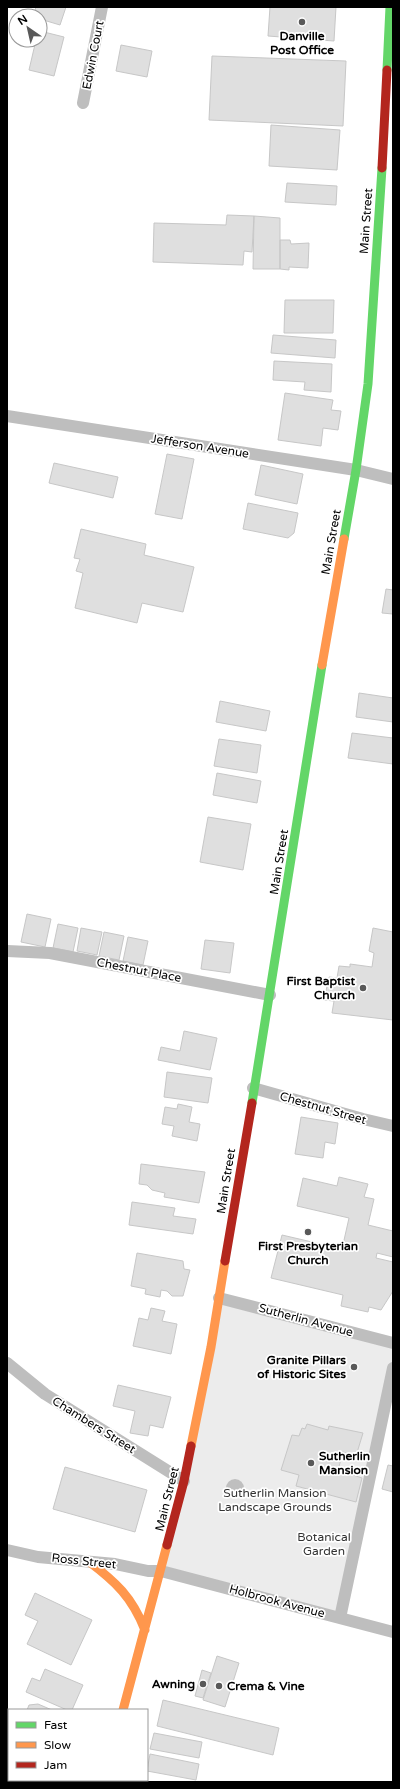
<svg xmlns="http://www.w3.org/2000/svg" width="400" height="1789" viewBox="0 0 400 1789" font-family="'Varela Round',sans-serif">
	<style>
		.green { fill: #ececec }
		.water { fill: #bfbfbf }
		.building { fill: #dfdfdf; stroke: #c7c7c7 }
		.lines { fill: none; stroke-linecap: round; stroke-linejoin: round }
		.street { stroke: #bebebe; stroke-width: 12 }
		.fast { stroke: #63d668; stroke-width: 9 }
		.slow { stroke: #ff974d; stroke-width: 9 }
		.jam { stroke: #b3261e; stroke-width: 9 }
		.poi-dot { fill: #595959; stroke: #fff; stroke-width: 1.5 }
		.labels { text-anchor: middle; stroke-width: 3.5; stroke-linejoin: round; paint-order: stroke }
		.poi-label { font-size: 12px; font-weight: bold; fill: #000; stroke: #fff; text-anchor: end }
		.street-label { font-size: 12px; fill: #000; stroke: #fff }
		.park-label { font-size: 12px; fill: #333; stroke: #fff }
	</style>
	<rect width="100%" height="100%" fill="#fff"/>
	<path class="green" d="M219,1298L393,1343V1388L340,1618L161,1571Z"/>
	<path class="water" d="M226 1488a9 9 0 1 1 18 0a9 9 0 1 1-18 0Z"/>
	<path class="building" d="M36,7H66L60,25L40,19V16H33Z
		M270,7H336L334,41L268,36Z
		M40,31L64,37L54,76L29,70L36,40H40Z
		M121,45L152,51L147,77L116,71Z
		M212,56L346,61L343,126L209,120Z
		M271,125L340,130L337,170L269,166Z
		M287,183L337,186L336,205L285,202Z
		M227,215L254,216L252,252L244,251L243,265L153,262L154,223L226,225Z
		M254,216L280,218V269H253Z
		M280,240H290L291,244L309,243L308,268L289,267V270L280,269Z
		M285,300H334L333,333H284Z
		M273,335L336,340L335,358L271,353Z
		M274,361L332,364L331,392L304,390L305,382L273,380Z
		M285,393L333,400L331,410L341,411L338,430L323,428L321,446L278,440Z
		M167,454L194,459L182,519L155,514Z
		M54,463L118,477L113,498L49,483Z
		M261,465L303,474L297,504L255,495Z
		M248,503L298,513L294,533L288,538L243,529Z
		M81,529L146,544L144,555L194,567L183,612L142,603L137,623L75,608L83,573L76,571L80,559L74,558Z
		M386,589L393,590V614L382,613Z
		M359,693L393,698V722L356,717Z
		M220,701L270,711L266,731L216,722Z
		M352,733L393,738V764L348,758Z
		M219,739L261,745L257,773L214,766Z
		M217,773L261,781L257,803L213,795Z
		M208,817L251,824L243,870L200,862Z
		M27,914L51,919L45,947L21,942Z
		M58,924L78,928L73,952L53,948Z
		M81,928L102,932L97,955L77,951Z
		M373,928L393,932V1020L332,1013L334,1001L324,1000L329,977L337,978L339,966L350,967V964L372,967L374,953L369,951Z
		M104,932L124,936L119,960L99,956Z
		M128,937L148,941L143,965L123,961Z
		M205,940L234,943L230,973L201,969Z
		M184,1031L217,1038L210,1070L158,1060L161,1047L180,1051Z
		M167,1072L212,1078L208,1103L164,1097Z
		M178,1104L192,1107L189,1122L200,1124L197,1141L172,1136L174,1126L162,1124L165,1107L177,1109Z
		M301,1117L338,1123L335,1144L325,1142L323,1158L295,1154Z
		M141,1164L205,1172L199,1203L164,1197L165,1193L152,1190L147,1185L139,1184Z
		M339,1177L368,1184L364,1197L374,1199L368,1225L393,1231V1257L377,1253L376,1258L393,1262V1291L381,1310L369,1307L368,1312L341,1306L343,1295L271,1278L282,1235L342,1249L349,1218L297,1206L303,1178L337,1186Z
		M132,1202L175,1208L173,1216L196,1219L193,1234L129,1225Z
		M137,1253L183,1261L184,1269L190,1270L183,1296H172L167,1291L161,1290L160,1297L145,1294L146,1289L131,1286Z
		M151,1308L165,1311L162,1321L177,1324L171,1354L133,1346L139,1318L148,1320Z
		M118,1385L171,1397L163,1428L150,1425L148,1436L130,1433L135,1411L113,1406Z
		M307,1424L328,1430L329,1426L363,1433L356,1456L343,1452L338,1470L362,1478L356,1502L296,1486L299,1475L281,1470L292,1435L299,1436L302,1428L305,1429Z
		M388,1465L393,1466V1492L382,1489Z
		M65,1467L147,1490L135,1532L53,1509Z
		M35,1593L92,1620L71,1665L27,1644L38,1621L25,1615Z
		M217,1656L239,1663L225,1707L203,1700Z
		M45,1669L83,1685L72,1710H67L26,1692L32,1678L40,1681Z
		M202,1670L211,1673L203,1698L195,1696Z
		M163,1700L279,1728L273,1755L157,1726Z
		M38,1704L52,1710H27L29,1705Z
		M154,1733L202,1742L199,1758L150,1749Z
		M150,1754L199,1764L196,1780L147,1771Z"/>
	<g class="lines">
		<path class="street" d="M83,103L102,7
			M7,416L356,470L393,479
			M7,951L50,953L270,995
			M253,1088L363,1119L393,1126
			M219,1298L393,1343
			M7,1363L45,1394L184,1481
			M7,1550L38,1557L115,1564L148,1571H161L393,1632
			M340,1618L393,1368"/>
		<path class="fast" d="M387,70L390,7
			M344,539L356,470L368,384L382,168
			M252,1103L322,665
			M104,1780V1782"/>
		<path class="slow" d="M322,665L344,539
			M191,1446L211,1347L225,1261
			M88,1561C116,1582 132,1597 145,1630
			M123,1710L167,1545"/>
		<path class="jam" d="M382,168L387,70
			M225,1261L252,1103
			M167,1545L184,1481L191,1446"/>
	</g>
	<g class="poi-dot">
		<circle cx="302" cy="22" r="4"/>
		<circle cx="363" cy="988" r="4"/>
		<circle cx="308" cy="1232" r="4"/>
		<circle cx="354" cy="1367" r="4"/>
		<circle cx="311" cy="1463" r="4"/>
		<circle cx="203" cy="1684" r="4"/>
		<circle cx="219" cy="1686" r="4"/>
	</g>
	<g class="labels">
		<g class="poi-label">
			<text x="302" y="40" text-anchor="middle">Danville<tspan x="302" dy="14">Post Office</tspan></text>
			<text x="355" y="985">First Baptist<tspan x="355" dy="14">Church</tspan></text>
			<text x="308" y="1250" text-anchor="middle">First Presbyterian<tspan x="308" dy="14">Church</tspan></text>
			<text x="346" y="1364">Granite Pillars<tspan x="346" dy="14">of Historic Sites</tspan></text>
			<text x="319" y="1460" text-anchor="start">Sutherlin<tspan x="319" dy="14">Mansion</tspan></text>
			<text x="195" y="1688">Awning</text>
			<text x="227" y="1690" text-anchor="start">Crema &amp; Vine</text>
		</g>
		<g class="street-label">
			<text transform="translate(93 55) rotate(-79)" y="4">Edwin Court</text>
			<text transform="translate(366 221) rotate(-86)" y="4">Main Street</text>
			<text transform="translate(200 446) rotate(9)" y="4">Jefferson Avenue</text>
			<text transform="translate(331 542) rotate(-80)" y="4">Main Street</text>
			<text transform="translate(279 862) rotate(-81)" y="4">Main Street</text>
			<text transform="translate(139 970) rotate(11)" y="4">Chestnut Place</text>
			<text transform="translate(323 1108) rotate(16)" y="4">Chestnut Street</text>
			<text transform="translate(226 1181) rotate(-81)" y="4">Main Street</text>
			<text transform="translate(306 1320) rotate(15)" y="4">Sutherlin Avenue</text>
			<text transform="translate(94 1425) rotate(32)" y="4">Chambers Street</text>
			<text transform="translate(167 1499) rotate(-76)" y="4">Main Street</text>
			<text transform="translate(84 1561) rotate(6)" y="4">Ross Street</text>
			<text transform="translate(277 1601) rotate(15)" y="4">Holbrook Avenue</text>
		</g>
		<g class="park-label">
			<text x="275" y="1497">Sutherlin Mansion<tspan x="275" dy="14">Landscape Grounds</tspan></text>
			<text x="324" y="1541">Botanical<tspan x="324" dy="14">Garden</tspan></text>
		</g>
	</g>
	<rect width="400" height="1789" fill="none" stroke="#000000" stroke-width="16"/>
	<rect x="8" y="1709" width="140" height="72" fill="#ffffff" stroke="#999999"/>
	<rect x="16" y="1722" width="20" height="6" fill="#63d668" stroke="#999999"/>
	<text x="44" y="1729" font-size="12" fill="#000000">Fast</text>
	<rect x="16" y="1742" width="20" height="6" fill="#ff974d" stroke="#999999"/>
	<text x="44" y="1749" font-size="12" fill="#000000">Slow</text>
	<rect x="16" y="1762" width="20" height="6" fill="#b3261e" stroke="#999999"/>
	<text x="44" y="1769" font-size="12" fill="#000000">Jam</text>
	<g transform="translate(28 28) rotate(326)"><circle r="19" fill="#ffffff" stroke="#999999"/>
	<path d="M0-3L7 15L0 10L-7 15Z" fill="#595959"/>
	<text y="-6" font-size="11" font-weight="bold" text-anchor="middle" fill="#000000">N</text>
	</g>
</svg>
